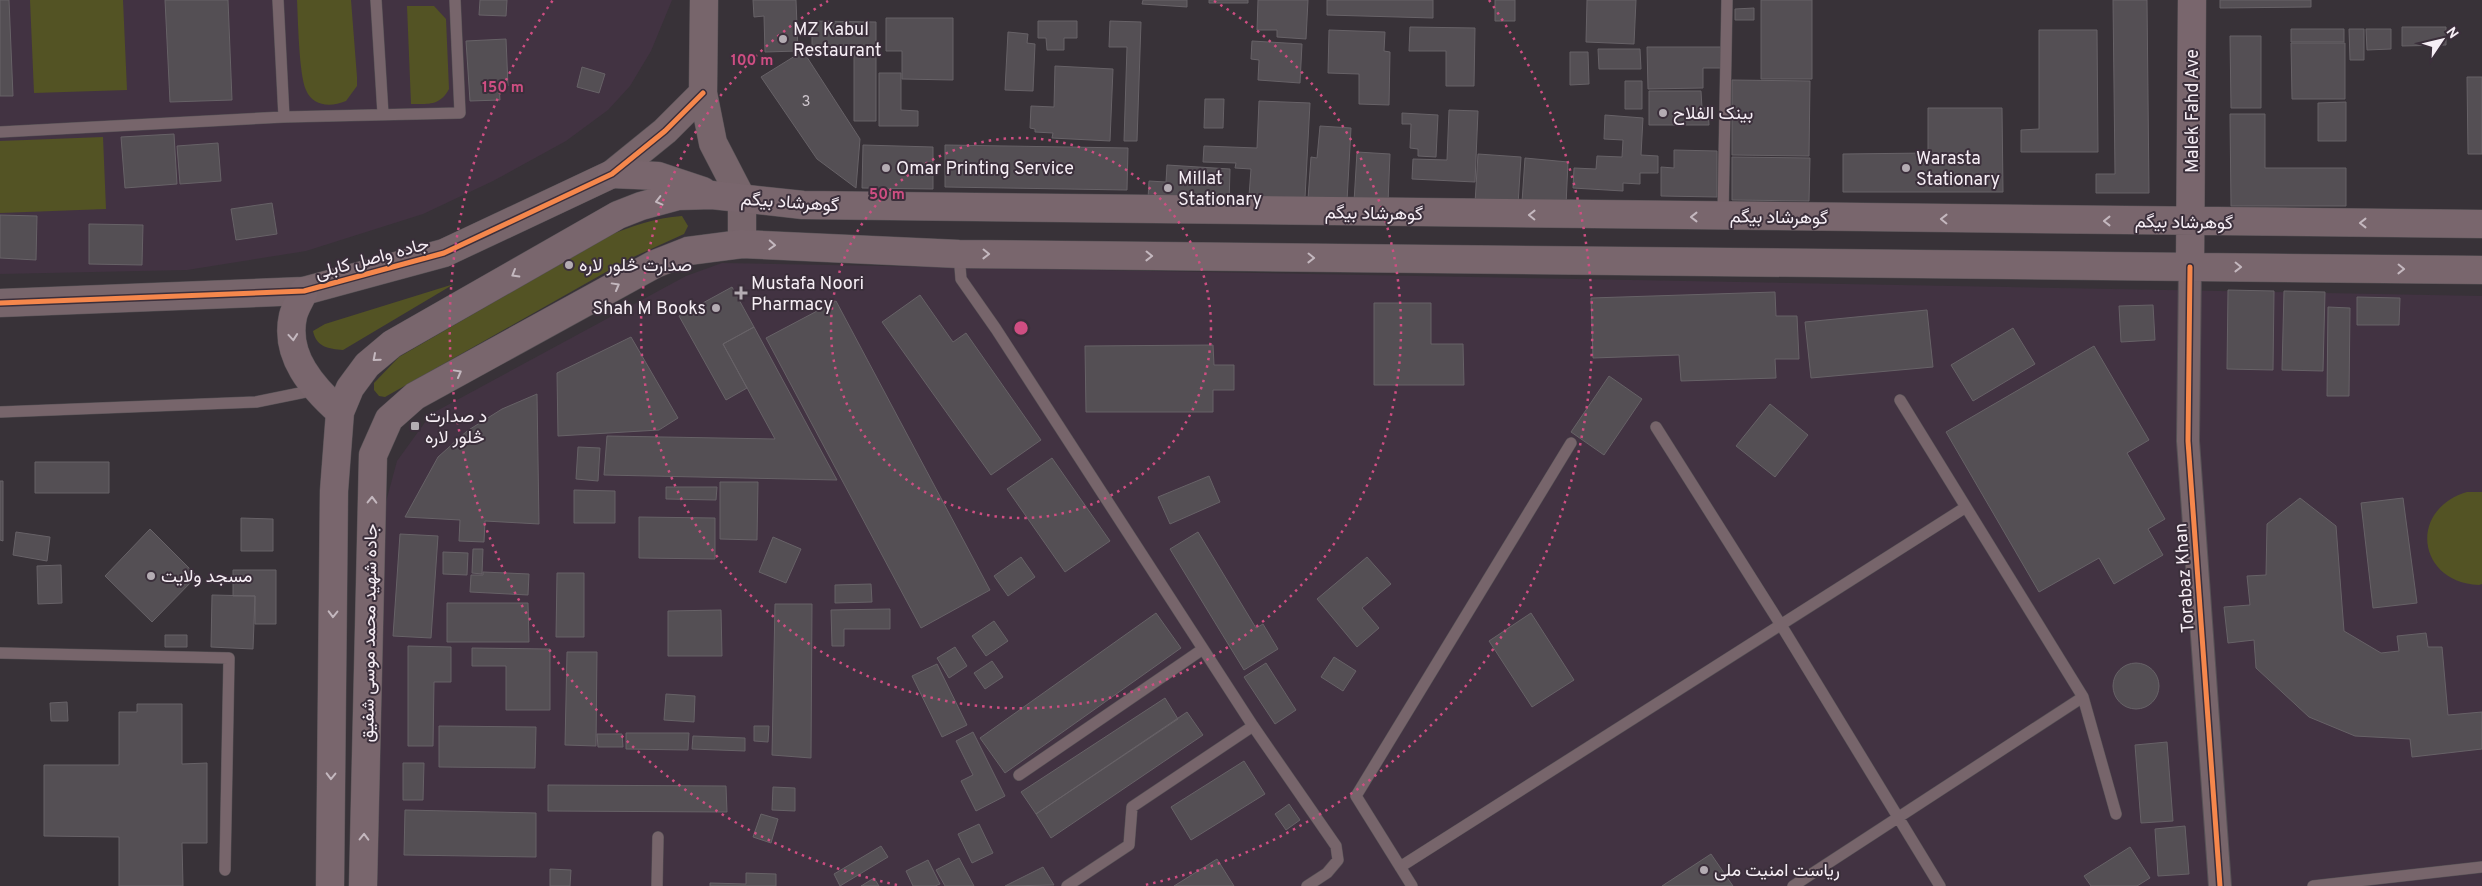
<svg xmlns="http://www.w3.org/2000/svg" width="2482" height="886" viewBox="0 0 2482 886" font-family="Overpass,Vazirmatn,sans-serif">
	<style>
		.built { fill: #423342 }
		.green { fill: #535324 }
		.building { fill: #544f54; stroke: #676267 }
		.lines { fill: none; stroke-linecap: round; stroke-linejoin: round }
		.service-casing { stroke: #565155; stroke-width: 12 }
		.minor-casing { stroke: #565155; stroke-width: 24 }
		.tertiary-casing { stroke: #565155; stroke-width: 29 }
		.secondary-casing { stroke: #565155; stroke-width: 29 }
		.service { stroke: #77656b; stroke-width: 11 }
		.minor { stroke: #77656b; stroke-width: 22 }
		.tertiary { stroke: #77656b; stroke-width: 28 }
		.secondary { stroke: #79666d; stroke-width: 28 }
		.cycleway-casing { stroke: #3b2f3b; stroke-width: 8 }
		.cycleway { stroke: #f5874c; stroke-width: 5 }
		.oneway { stroke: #c4b8bf }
		.ring { fill: none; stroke: #cf4e82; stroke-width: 2.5; stroke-dasharray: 2.5 5 }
		.poi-dot { fill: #b4acb3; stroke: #3b2f3b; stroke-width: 2 }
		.labels { text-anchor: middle; stroke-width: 4; stroke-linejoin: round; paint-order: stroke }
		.number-label { font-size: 15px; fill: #cec6cd }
		.poi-label { font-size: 18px; fill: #f6eef5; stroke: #3b2f3b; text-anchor: start }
		.street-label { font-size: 18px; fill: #f6eef5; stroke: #3b2f3b }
		.centre { fill: #cf4e82; stroke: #3b2f3b; stroke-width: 2.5 }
		.ring-label { font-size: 15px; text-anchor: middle; font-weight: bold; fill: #cf4e82; stroke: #3b2f3b; stroke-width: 4; stroke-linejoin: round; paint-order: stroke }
	</style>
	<rect width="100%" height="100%" fill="#383238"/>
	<path class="built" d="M0,0H672L651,51L630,86L608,110L566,141L493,181L423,214L306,251L187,270L0,274Z
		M722,263L2482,296V886H376L383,513L397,461L431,414L686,276Z"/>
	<path class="green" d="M30,0H123L127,90L34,93Z
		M297,0H351L357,77V86L346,101C331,107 313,107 306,90C299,75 298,19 297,0Z
		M407,6H434L446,19L449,89C440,106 428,104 411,104Z
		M103,137L106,209L0,213V141Z
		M682,216L688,226L684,234L629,259L385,397L379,396L374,390V383L399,357L608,236C632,226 655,218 682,216Z
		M454,284L343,350C329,349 316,347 313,331L325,324Z
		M2467,492H2482V584L2479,585C2418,583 2407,510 2467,492Z"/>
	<path class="building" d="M0,0H9L13,96H0Z
		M165,0H228L232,100L170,102Z
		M480,0H507L506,16L479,15Z
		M753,0H796L798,51L765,52L764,16L754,17Z
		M1143,0H1187V7L1142,4Z
		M1209,0H1248V3H1209Z
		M1258,0H1308L1306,39L1277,37V30H1257Z
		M1327,0H1433V18L1327,15Z
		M1495,0H1515V21H1495Z
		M1587,0H1636L1634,44L1586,42Z
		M1761,0H1812V79H1761Z
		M2113,0H2147L2149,193H2096V174H2115Z
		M2220,0H2311V7L2220,8Z
		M1754,8V20H1735V9Z
		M886,18H953V80L902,79V51H886Z
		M812,21L876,22V121H854V49H812Z
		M1038,21H1077V38H1064V50H1047L1046,38H1038Z
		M1110,21L1141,22L1137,141H1124L1127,47H1109Z
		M1410,27L1475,28L1474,86H1446V51H1409Z
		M2402,27H2446V45L2402,46Z
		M2291,29H2344V42H2291Z
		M2349,29H2364V60H2350Z
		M2366,29H2391V49L2367,50Z
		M1329,30L1385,32L1384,51L1390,52L1389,105L1359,104V74L1328,73Z
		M2039,30H2097L2098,152H2021V130L2039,129Z
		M1008,32L1028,34L1027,43L1035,44L1033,91L1005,90Z
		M2230,36H2261V108H2231Z
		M506,39L508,86H499L500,100L470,101L466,41Z
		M1252,41L1302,44L1300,83L1258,80L1259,60L1251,59Z
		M2291,43H2345V99H2292Z
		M1647,47H1721V68H1703V88L1648,89Z
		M1598,49H1640L1641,69H1599Z
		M803,51L860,139L856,188L817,159L761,77Z
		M1570,52H1588L1589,84L1570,85Z
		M1055,66L1113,69L1110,141L1052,138L1053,133L1035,132V129L1030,128L1031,106L1054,107Z
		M582,67L605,74L599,93L577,87Z
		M879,73H901V110L918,111V126H879Z
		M2467,77H2482V154H2468Z
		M1732,80L1810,81L1809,156L1732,155Z
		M1625,81H1642V109H1625Z
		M1649,91H1701L1702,108H1708L1709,125H1649Z
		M1205,99H1224L1223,128H1204Z
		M1259,101L1310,103L1305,198L1249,196L1251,169L1235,168L1236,163L1203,162L1204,146L1257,148Z
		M2346,102V141H2318V103Z
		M1928,108H2002L2003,192H1843V154L1928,153Z
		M1449,110L1478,111L1475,182L1412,179L1413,159L1447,160Z
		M1402,113L1438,115L1436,157L1418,156V149L1410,148L1411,124H1402Z
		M2230,114H2265V168H2346V206H2231Z
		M1605,115L1643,118L1641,155L1658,156V173H1640V184L1623,183V191L1573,188L1574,168L1596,169L1597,156L1622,157L1623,140L1604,139Z
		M1320,126L1351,128L1347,201L1308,199L1311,157L1317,158Z
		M174,134L177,184L125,188L121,137Z
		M218,143L221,181L180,184L177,146Z
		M863,145L933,147V189L862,188Z
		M945,145L1128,148L1127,190L945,187Z
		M1674,150L1717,151V197L1661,196V167L1674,168Z
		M1357,152L1390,154L1388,203L1354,202Z
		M1478,154L1521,157L1518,205L1475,203Z
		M1732,157L1810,158L1809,201L1732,200Z
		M1525,158L1568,162L1566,205L1522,202Z
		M1167,165L1230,169L1229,204L1148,199L1149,181L1166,182Z
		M272,203L277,234L236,240L231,209Z
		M0,215L37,216L36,260L0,258Z
		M89,224L143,225L142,265L89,264Z
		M732,287L754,327L723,344L747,388L726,400L679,316Z
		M2228,290L2274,291L2273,370L2227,369Z
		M2284,291L2325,292L2323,371L2282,370Z
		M1775,292L1776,316H1797L1799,359H1775L1776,378L1681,381L1679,355L1593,358L1591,298Z
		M920,295L953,342L966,333L1041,440L991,475L882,322Z
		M2357,297L2400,298L2399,325H2357Z
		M836,301L990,590L921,628L766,338Z
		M1374,303H1431V344H1463L1464,385H1374Z
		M2153,305L2155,340L2121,342L2119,306Z
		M2328,307L2350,308L2349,396H2327Z
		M1927,310L1933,367L1811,378L1805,322Z
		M754,327L837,480L604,475L607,436L775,439L723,344Z
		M2013,328L2035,364L1973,401L1951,365Z
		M631,337L678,418L659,430L558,436L557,373Z
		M1213,345L1214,365H1234V390H1213V412H1086L1085,346Z
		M2094,346L2149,440L2127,453L2165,519L2148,529L2163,555L2114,584L2099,558L2039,592L1946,432Z
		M1609,376L1642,399L1604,455L1571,432Z
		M537,394L539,524L485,521L484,542L459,541L460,520L405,517L438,457L467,431L502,409Z
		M1770,404L1808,435L1775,477L1736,446Z
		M578,447L600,448L598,481L576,479Z
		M1052,458L1110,541L1065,572L1007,489Z
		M35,462H109V493H35Z
		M1209,476L1220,502L1170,524L1158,497Z
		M0,481H3V541L0,540Z
		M720,482H758L757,540L720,539Z
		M666,487H717L716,500L666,499Z
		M574,490L615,491V523H574Z
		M2300,498L2336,526L2344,631L2381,653L2399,651L2397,636L2426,633L2428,647H2442L2448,715L2482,712V749L2412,757L2410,739L2355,736L2309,717L2256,668L2254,640L2228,643L2224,607L2250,605L2247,576L2266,575L2267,524Z
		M2403,498L2417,603L2373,608L2361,503Z
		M639,517L715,518V559L639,558Z
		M241,518L273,519V551H241Z
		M150,529L197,576L152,622L105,576Z
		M16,532L50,537L47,561L13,555Z
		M1198,532L1256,628L1263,624L1278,649L1244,670L1170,549Z
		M400,534L438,536L431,638L393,636Z
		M773,537L801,549L786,583L759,572Z
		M473,549H483L482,574L472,573Z
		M443,552L468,553L467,575L443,574Z
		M1021,557L1035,577L1008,596L994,576Z
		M1367,557L1391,584L1362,608L1379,628L1357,647L1317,599Z
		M61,565L62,603L38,604L37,566Z
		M233,570H276V624H255V596H233Z
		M483,572L529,574L528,595L470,592L471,575H483Z
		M557,573H584V637H556Z
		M871,584L872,602L835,603V585Z
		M212,595L255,596L253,649L211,647Z
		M447,603H528L529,642H447Z
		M775,604H812L811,758L772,755Z
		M890,609V629H844V646H832L831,610Z
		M721,610L722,656H668V611Z
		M1156,613L1181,648L1005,773L980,738Z
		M1531,613L1574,680L1532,707L1489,641Z
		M994,621L1008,641L986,656L972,636Z
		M165,635H187V647H165Z
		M408,646L451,647V682H434L433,746H408Z
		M955,647L967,666L949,678L937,658Z
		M472,648L550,649V710H506V666H472Z
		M567,652H597L596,746L565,745Z
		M1334,657L1356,671L1343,691L1321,677Z
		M992,661L1003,677L985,689L974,673Z
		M2113 686a23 23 0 1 1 46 0a23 23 0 1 1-46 0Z
		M1266,663L1296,710L1275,724L1244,677Z
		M937,664L967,725L942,737L912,676Z
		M666,694L695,696L694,722L664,720Z
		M1165,698L1178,719L1036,814L1021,792Z
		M67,702L68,721H51L50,703Z
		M137,704H182V764L207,763V843H182L183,886H119V837L44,836V765H119V712H137Z
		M1187,712L1203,735L1051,838L1036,814Z
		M439,726L536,727L535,768L439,767Z
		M754,726H769L768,742L754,741Z
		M973,732L1005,796L976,811L961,781L973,775L956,741Z
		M626,733H689L688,750L626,749Z
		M597,734H622L623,747H598Z
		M693,736L745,738V751L692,749Z
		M2167,742L2173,821L2141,823L2135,745Z
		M1244,761L1265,794L1191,840L1171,807Z
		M403,763H424L423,800H403Z
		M548,785L726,786L727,812L548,811Z
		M773,787L795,788V811L772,810Z
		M1289,804L1300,820L1286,830L1275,814Z
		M405,810L536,813V857L404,855Z
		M761,814L778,819L771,843L753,837Z
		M979,824L993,853L972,863L958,834Z
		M2185,826L2189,874L2158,876L2155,829Z
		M881,846L888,857L840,886L834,874Z
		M2130,847L2150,878L2137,886H2091L2084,876Z
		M1711,854L1733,886H1662Z
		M959,858L974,886H945L936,870Z
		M1217,859L1234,886H1174Z
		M928,860L940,884L935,886H913L906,871Z
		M1043,867L1054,885L1005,886Z
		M550,869L571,870L570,886H550Z
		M746,873L776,874V886H710V883L746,884Z
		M874,878L879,886H861Z"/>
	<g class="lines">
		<g class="service-casing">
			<path id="service" d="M278,0L284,117L460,113L455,0
				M376,0L383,114
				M0,132L284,117
				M1723,215L1727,0
				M959,254L961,279L996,329L1253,726L1336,846L1338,860L1327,873L1307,886
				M1900,400L2083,697L2116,814
				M0,412L256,402L315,390
				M1656,427L1781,625L1940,886
				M0,653L229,658L225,870
				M1019,775L1203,649
				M1400,867L1966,507
				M657,886L658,837
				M1067,886L1129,845L1132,807L1253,726
				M1412,886L1356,796L1571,443
				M1793,886L2083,697
				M2313,886L2482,867"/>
		</g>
		<g class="minor-casing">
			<path id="minor" d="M2190,267L2188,441L2220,886"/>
		</g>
		<g class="tertiary-casing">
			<path id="tertiary" d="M704,0L703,93L713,143L742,199V244
				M0,303L304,291L444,253L612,174L665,131L703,93"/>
		</g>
		<g class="secondary-casing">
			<path id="secondary" d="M612,174L658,176L703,191
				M2190,267L2192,0
				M304,291C301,299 295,307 293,316C284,356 313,388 340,412
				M330,886L334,491L340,412L350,388L367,365L392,344L618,215L641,206L678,196L712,195L803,205L2482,224
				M363,886L373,455L389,419L415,396L655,264L688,251L742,244L959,254L2482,270"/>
		</g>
		<use href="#service" class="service"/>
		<use href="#minor" class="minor"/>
		<use href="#tertiary" class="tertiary"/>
		<use href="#secondary" class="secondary"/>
		<g class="cycleway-casing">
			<path id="cycleway" d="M2190,267L2188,441L2220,886
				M0,303L304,291L444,253L612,174L665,131L703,93"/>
		</g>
		<use href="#cycleway" class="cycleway"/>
	</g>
	<defs><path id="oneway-chevron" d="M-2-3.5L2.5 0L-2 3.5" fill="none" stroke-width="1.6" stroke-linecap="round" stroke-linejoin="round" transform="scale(1.25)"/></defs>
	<g class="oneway">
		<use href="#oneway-chevron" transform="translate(659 201) rotate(166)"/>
		<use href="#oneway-chevron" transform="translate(1532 215) rotate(-179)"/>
		<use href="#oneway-chevron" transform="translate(1694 217) rotate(-180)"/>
		<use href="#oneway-chevron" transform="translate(1944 219) rotate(-179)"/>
		<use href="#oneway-chevron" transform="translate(2107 221) rotate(-180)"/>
		<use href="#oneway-chevron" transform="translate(2363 223) rotate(-180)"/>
		<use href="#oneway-chevron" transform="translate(772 245) rotate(3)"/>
		<use href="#oneway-chevron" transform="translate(986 254) rotate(1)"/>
		<use href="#oneway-chevron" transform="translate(1149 256) rotate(1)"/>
		<use href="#oneway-chevron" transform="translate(1311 258) rotate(1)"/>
		<use href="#oneway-chevron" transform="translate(2238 267) rotate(1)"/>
		<use href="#oneway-chevron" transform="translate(2401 269) rotate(1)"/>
		<use href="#oneway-chevron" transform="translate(515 274) rotate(150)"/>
		<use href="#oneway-chevron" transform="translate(616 286) rotate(-29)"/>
		<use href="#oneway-chevron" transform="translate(293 337) rotate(85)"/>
		<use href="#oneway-chevron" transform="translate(376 358) rotate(139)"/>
		<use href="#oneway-chevron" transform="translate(458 373) rotate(-29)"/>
		<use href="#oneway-chevron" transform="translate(372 500) rotate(-89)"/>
		<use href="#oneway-chevron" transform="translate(333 614) rotate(91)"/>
		<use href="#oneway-chevron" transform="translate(331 776) rotate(91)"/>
		<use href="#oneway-chevron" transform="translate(364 837) rotate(-89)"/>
	</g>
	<g class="ring">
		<circle cx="1021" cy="328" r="190"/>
		<path d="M1214 1A380 380 0 1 1 828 1"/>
		<path d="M897 885A571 571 0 0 1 553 0M1489 0A571 571 0 0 1 1145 885"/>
	</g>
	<g class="poi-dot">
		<circle cx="783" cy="39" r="5"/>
		<circle cx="1663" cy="113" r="5"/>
		<circle cx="886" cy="168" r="5"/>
		<circle cx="1906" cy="168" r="5"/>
		<circle cx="1168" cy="188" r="5"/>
		<circle cx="569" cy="265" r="5"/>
		<path d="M738.5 285.5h5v5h5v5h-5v5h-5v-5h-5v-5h5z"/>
		<circle cx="716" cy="308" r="5"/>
		<rect x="410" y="421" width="10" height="10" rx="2.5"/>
		<circle cx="151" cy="576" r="5"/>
		<circle cx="1704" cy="870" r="5"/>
	</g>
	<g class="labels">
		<g class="number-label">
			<text x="806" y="106">3</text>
		</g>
		<g class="poi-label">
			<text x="793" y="35">MZ Kabul<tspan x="793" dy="21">Restaurant</tspan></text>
			<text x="1673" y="119">بینک الفلاح</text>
			<text x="1916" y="164">Warasta<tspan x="1916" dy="21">Stationary</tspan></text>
			<text x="896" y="174">Omar Printing Service</text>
			<text x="1178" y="184">Millat<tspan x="1178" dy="21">Stationary</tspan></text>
			<text x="579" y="271">صدارت څلور لاره</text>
			<text x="751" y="289">Mustafa Noori<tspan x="751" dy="21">Pharmacy</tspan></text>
			<text x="706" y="314" text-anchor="end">Shah M Books</text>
			<text x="425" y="422">د صدارت<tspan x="425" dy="21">څلور لاره</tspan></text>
			<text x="161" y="582">مسجد ولایت</text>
			<text x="1714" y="876">ریاست امنیت ملی</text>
		</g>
		<g class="street-label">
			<text transform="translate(2192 111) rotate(-90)" y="6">Malek Fahd Ave</text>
			<text transform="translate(790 202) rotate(4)" y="6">گوهرشاد بیگم</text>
			<text transform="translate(1374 213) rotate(1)" y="6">گوهرشاد بیگم</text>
			<text transform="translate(1779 217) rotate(1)" y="6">گوهرشاد بیگم</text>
			<text transform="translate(2184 222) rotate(1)" y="6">گوهرشاد بیگم</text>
			<text transform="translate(372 258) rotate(-15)" y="6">جاده واصل کابلی</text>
			<text transform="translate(2184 578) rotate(-94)" y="6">Torabaz Khan</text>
			<text transform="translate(369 633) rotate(-89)" y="6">جاده شهید محمد موسی شفیق</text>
		</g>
	</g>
	<circle cx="1021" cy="328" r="8" class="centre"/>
	<g class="ring-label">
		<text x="752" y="65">100 m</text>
		<text x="503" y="92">150 m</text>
		<text x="887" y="199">50 m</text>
	</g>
	<g transform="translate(2442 40) rotate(55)" stroke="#3b2f3b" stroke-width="4" paint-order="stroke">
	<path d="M0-4L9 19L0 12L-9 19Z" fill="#f6eef5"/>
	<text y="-8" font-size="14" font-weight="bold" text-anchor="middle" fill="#f6eef5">N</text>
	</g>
</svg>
